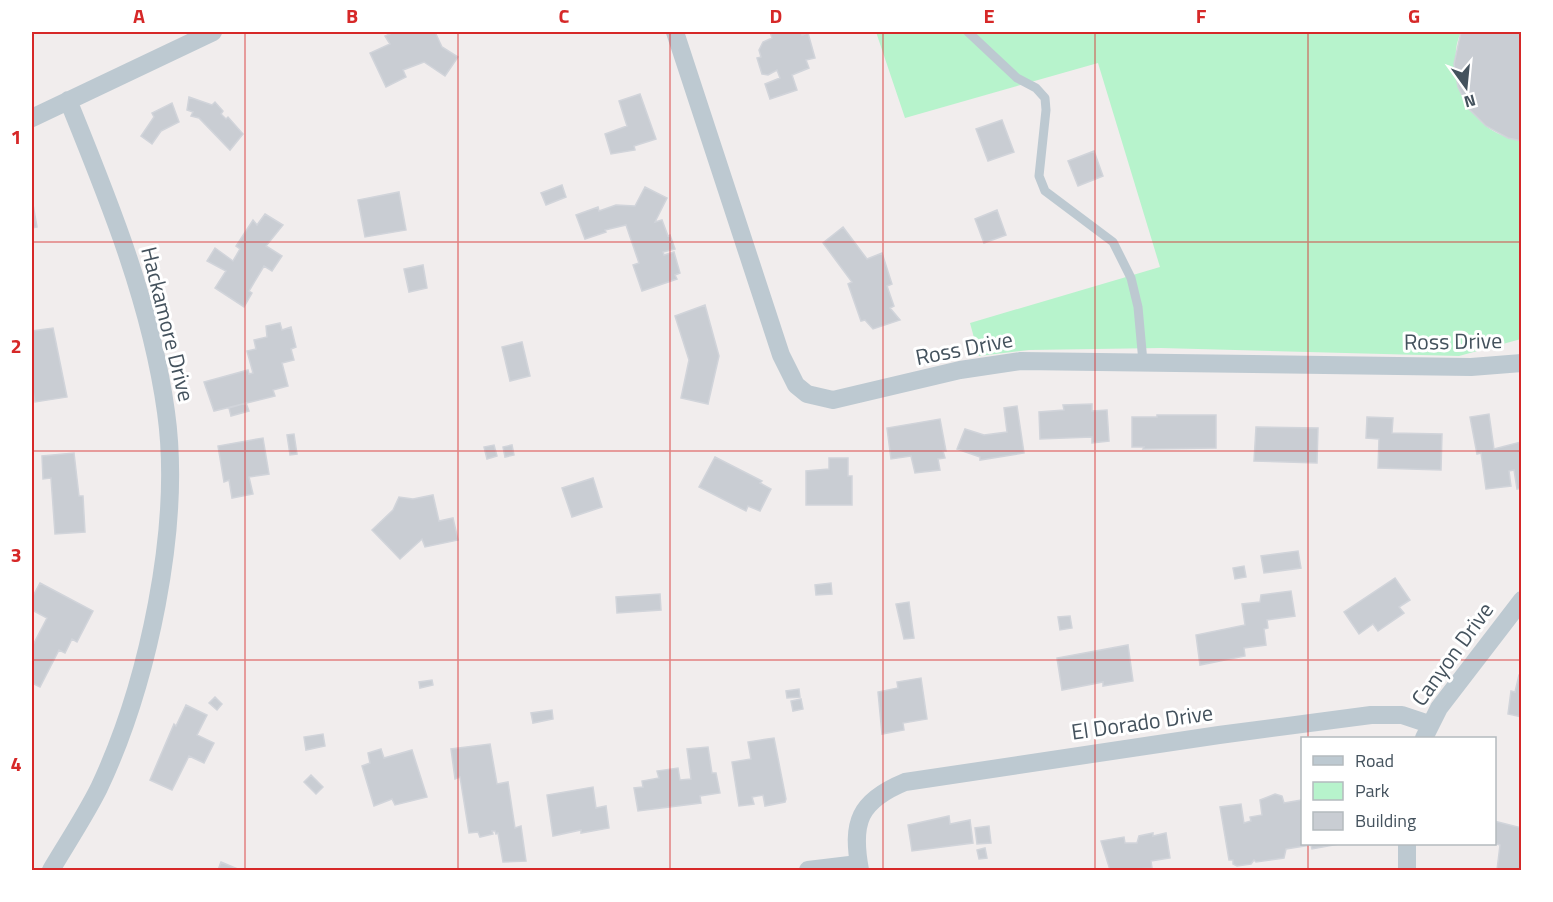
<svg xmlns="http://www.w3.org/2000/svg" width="1553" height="902" viewBox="0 0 1553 902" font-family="'Titillium Web',sans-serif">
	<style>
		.green { fill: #b7f3cc }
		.building { fill: #c9cdd3; stroke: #d1d4da; stroke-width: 1.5 }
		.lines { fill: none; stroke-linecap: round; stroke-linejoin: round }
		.lane { stroke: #bdc9d1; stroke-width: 9 }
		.street { stroke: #bdc9d1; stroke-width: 18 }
		.grid { fill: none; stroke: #d62828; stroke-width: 1.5; stroke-opacity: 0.55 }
		.labels { text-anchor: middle; stroke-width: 6; stroke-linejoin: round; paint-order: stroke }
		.street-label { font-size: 22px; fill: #44525d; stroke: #fff }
		.neatline { fill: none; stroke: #d62828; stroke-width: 2 }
		.grid-label { font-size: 20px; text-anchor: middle; font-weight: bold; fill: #d62828 }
	</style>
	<rect width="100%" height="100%" fill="#f1eded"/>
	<path class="green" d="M876,32H1461C1453,49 1455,65 1461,82C1472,117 1484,133 1521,141V339L1459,356L1161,348L1029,350L979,356L970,323L1160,267L1098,63L905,118Z"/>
	<path class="building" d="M394,32H435L442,47L458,57L445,76L424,62L403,70L406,77L386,87L370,53L390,44L385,36Z
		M770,32H801L802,35L808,33L815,58L806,60L809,68L792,75L797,90L770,99L765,84L780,78L777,70L768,75L762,74L757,58L761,57L759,50L763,42L772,38Z
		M1461,32H1522V141L1508,138L1486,126L1469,109L1458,87L1454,64Z
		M640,94L656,139L634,146L635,150L611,154L605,134L627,126L619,101Z
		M189,97L212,105L215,102L223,111L221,114L226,119L228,117L243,134L230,150L199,118L191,116L193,112L187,110Z
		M172,103L179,122L161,131L152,144L141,136L154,117L152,113Z
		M1002,120L1014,152L988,161L976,129Z
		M1094,151L1103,176L1078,186L1068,161Z
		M562,185L566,197L546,205L541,193Z
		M645,187L667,198L655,222L662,220L668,236L670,235L675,249L663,252L664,255L674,252L680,273L675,275L677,279L642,291L633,265L639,263L626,225L605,230L606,232L585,239L576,215L598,207L599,211L616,205L635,206Z
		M399,192L406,230L365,237L358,200Z
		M32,199L37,227L32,228Z
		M997,210L1006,235L984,243L975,219Z
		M265,214L283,225L266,246L282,256L272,271L264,266L249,291L252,293L244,307L215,288L226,271L207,261L215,248L233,261L240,249L236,246L253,220L257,225Z
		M843,227L867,259L882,253L892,284L887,286L894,306L890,308L900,320L873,329L865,320L861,321L848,284L852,282L823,243Z
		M423,265L427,288L409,292L404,269Z
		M705,305L719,356L708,404L681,398L689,360L675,316Z
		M280,323L282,330L291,327L296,347L291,349L294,360L282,363L288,386L273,390L275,396L214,411L204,382L248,370L249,374L253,373L247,351L256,349L254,340L267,337L266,326Z
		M53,328L67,397L35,402L32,385V331Z
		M522,342L530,376L510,381L502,347Z
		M246,403L249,411L231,416L229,408Z
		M1092,404V411L1107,410L1109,441L1092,443V437L1040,439L1039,412L1064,410L1063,405Z
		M1017,406L1024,453L980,460V457L957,449L965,429L984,435L1007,432L1004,408Z
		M1489,414L1494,449L1521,442L1522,437V488L1517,489L1514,470L1509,471L1511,486L1486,489L1481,453L1477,454L1470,417Z
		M1157,415H1216V448L1143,449L1144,447H1132V417H1157Z
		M1367,417L1393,418L1392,433L1442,434L1441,470L1378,468L1379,439L1366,438Z
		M940,419L946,451H943L945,458L938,459L940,470L915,473L911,456L891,459L887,428Z
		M1256,427L1318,428L1317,463L1254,461Z
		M294,434L297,454L290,455L287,435Z
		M263,438L269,474L249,477L253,494L232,498L229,480L224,482L218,446Z
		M494,445L497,456L487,459L484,447Z
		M512,445L514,455L505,457L503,447Z
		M74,453L79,496H83L85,532L55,534L51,478L43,479L42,456Z
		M715,457L762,481L760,483L771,489L760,511L748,506L746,511L699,487Z
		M829,458H848V476H852V505H806V471L829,469Z
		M593,478L602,507L572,517L562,488Z
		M433,495L439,521L453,518L458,540L425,547L422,539L400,559L372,530L393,510L399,497L413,499Z
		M1298,551L1301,568L1264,573L1261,556Z
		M1244,566L1246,577L1235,579L1233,568Z
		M1395,578L1410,600L1399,607L1404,613L1378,631L1373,624L1359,634L1344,612Z
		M40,583L93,611L77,642L72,639L65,653L59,650L40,687L32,683V647L47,618L32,610V598Z
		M831,583L832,594L816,595L815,585Z
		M1291,591L1295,616L1267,620L1268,628L1264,629L1266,645L1244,648L1245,656L1200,665L1196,635L1245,625L1242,604L1260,602L1261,595Z
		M660,594L661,610L617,613L616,597Z
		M909,602L914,638L904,639L896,604Z
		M1070,616L1072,628L1060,630L1058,617Z
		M1128,645L1133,681L1103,686V682L1062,690L1057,658Z
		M1519,675H1522V717L1508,714L1511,691L1515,692Z
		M921,678L927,719L903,723L904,730L882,734L878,692L898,688L897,682Z
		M432,680L433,685L420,688L419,682Z
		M799,689L800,697L787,698L786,691Z
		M215,697L222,704L217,710L209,703Z
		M801,699L803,709L793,711L791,701Z
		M186,705L207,715L197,735L214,743L204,763L189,756L172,790L150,780L174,724L176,726Z
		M552,710L553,719L533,723L531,713Z
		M323,734L325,746L306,750L304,737Z
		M774,738L786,799L785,802L765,806L763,795L752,797L754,804L739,806L732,762L751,759L748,742Z
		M490,744L497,784L508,782L515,828L521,826L526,861L503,862L498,833L496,834L495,831H492L493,834L480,837L478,832L469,833L460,777L455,779L451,749Z
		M708,747L712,773H716L720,793L700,796L701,803L638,811L634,788L643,787L642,781L659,778L657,771L678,768L680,780L691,779L687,749Z
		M381,749L384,758L412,750L427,797L395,805L392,799L374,806L362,766L370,763L368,753Z
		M311,775L323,787L316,794L304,782Z
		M593,787L596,808L606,806L609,828L581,833V830L553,836L547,795Z
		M1275,794L1282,796L1284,803L1302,800V844H1339L1312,849L1311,845L1286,849L1284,858L1256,862L1254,860L1251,864L1237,866L1233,864V860H1229L1220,807L1241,804L1244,823L1251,821L1250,817L1262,815L1260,800Z
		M949,816L950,824L970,820L973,843L912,851L908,825Z
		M1494,821L1522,828V870H1497L1500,845L1494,843Z
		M989,826L991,843L977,844L975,828Z
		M1153,833V836L1166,833L1170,858L1151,861L1152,868L1110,870L1101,841L1124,837L1125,843H1137L1139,836Z
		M985,848L987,858L979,859L977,850Z
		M221,862L240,870H218Z"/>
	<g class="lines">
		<path class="lane" d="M968,32L1017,78L1036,88L1045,98L1046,110L1039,176L1045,191L1113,242L1131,278L1138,307L1143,362"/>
		<path class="street" d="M675,32L781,355L796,385L807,394L833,400L960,370L1021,361L1471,367L1522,363
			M32,118L213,32
			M1424,738L1439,708L1522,600
			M51,870C67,843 85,816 99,788C148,684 182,526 166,412C151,303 109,201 68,100
			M808,870L858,864
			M860,870C851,822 859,801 905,782L1219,735L1371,715H1402L1429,724
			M1407,870V844"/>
	</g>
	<path class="grid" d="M245,32V870M458,32V870M670,32V870M883,32V870M1095,32V870M1308,32V738M32,242H1522M32,451H1522M32,660H1522M1308,844V870"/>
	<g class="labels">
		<g class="street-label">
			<text transform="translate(168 324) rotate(76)" y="8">Hackamore Drive</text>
			<text transform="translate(1453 341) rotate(-1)" y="8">Ross Drive</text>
			<text transform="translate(964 348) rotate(-11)" y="8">Ross Drive</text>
			<text transform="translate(1452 654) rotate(-54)" y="8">Canyon Drive</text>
			<text transform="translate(1142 722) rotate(-8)" y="8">El Dorado Drive</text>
		</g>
	</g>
	<rect width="1553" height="902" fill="none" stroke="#ffffff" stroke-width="66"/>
	<rect x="1301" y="737" width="195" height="108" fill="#ffffff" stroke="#b4babe" stroke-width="1.5"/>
	<rect x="1313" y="756" width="30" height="9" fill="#bdc9d1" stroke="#b4babe" stroke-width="1.5"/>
	<text x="1355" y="767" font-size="18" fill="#44525d">Road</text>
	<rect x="1313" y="782" width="30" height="18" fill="#b7f3cc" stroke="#b4babe" stroke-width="1.5"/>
	<text x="1355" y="797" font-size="18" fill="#44525d">Park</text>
	<rect x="1313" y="812" width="30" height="18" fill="#c9cdd3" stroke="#b4babe" stroke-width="1.5"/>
	<text x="1355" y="827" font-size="18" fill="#44525d">Building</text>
	<g transform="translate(1466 87) rotate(165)" stroke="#ffffff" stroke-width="4.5" paint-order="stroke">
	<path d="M0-4.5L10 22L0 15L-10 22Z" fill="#44525d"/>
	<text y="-9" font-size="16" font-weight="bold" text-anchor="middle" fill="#44525d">N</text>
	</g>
	<rect x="33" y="33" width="1487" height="836" class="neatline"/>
	<g class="grid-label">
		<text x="139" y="23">A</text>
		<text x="352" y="23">B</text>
		<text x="564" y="23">C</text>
		<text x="776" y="23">D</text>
		<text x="989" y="23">E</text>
		<text x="1201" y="23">F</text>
		<text x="1414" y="23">G</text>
		<text x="16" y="144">1</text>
		<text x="16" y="353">2</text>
		<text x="16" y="562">3</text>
		<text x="16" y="771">4</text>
	</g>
</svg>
